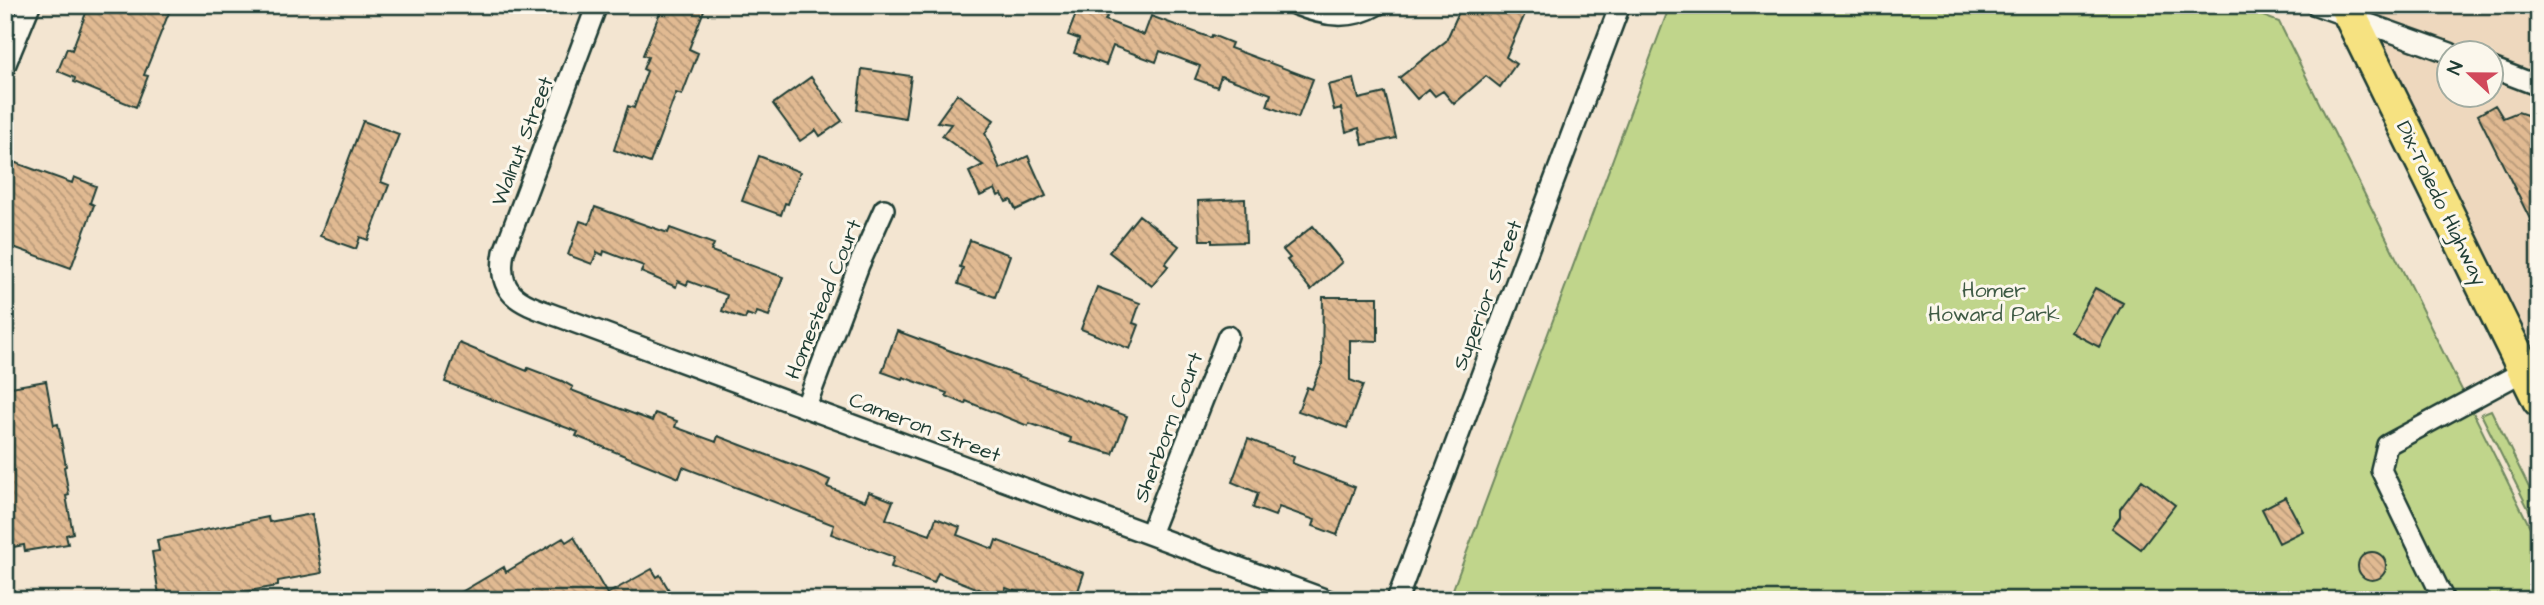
<svg xmlns="http://www.w3.org/2000/svg" width="2544" height="605" viewBox="0 0 2544 605" font-family="'Architects Daughter',sans-serif">
	<style>
		.built { fill: #eed8be; fill-rule: evenodd }
		.green { fill: #c0d58b; stroke: #708960; stroke-width: 2 }
		.building { fill: url(#building-back-hatch); stroke: #1f3d34; stroke-width: 2 }
		.lines { fill: none; stroke-linecap: round; stroke-linejoin: round }
		.minor-casing { stroke: #1f3d34; stroke-width: 24 }
		.primary-casing { stroke: #1f3d34; stroke-width: 37 }
		.minor { stroke: #fbf7ec; stroke-width: 19 }
		.primary { stroke: #f6e281; stroke-width: 32 }
		.labels { text-anchor: middle; stroke-width: 6; stroke-linejoin: round; paint-order: stroke }
		.street-label { font-size: 21px; fill: #1f3d34; stroke: #fbf7ec }
		.park-label { font-size: 21px; fill: #3f5b45; stroke: #fbf7ec }
	</style>
	<defs>
		<pattern id="building-back-hatch" width="6" height="6" patternUnits="userSpaceOnUse" patternTransform="scale(1.75)"><rect width="6" height="6" fill="#e1ba92"/><path d="M-1 5l2 2M0 0l6 6M5-1l2 2" fill="none" stroke="#b69878"/></pattern>
	</defs>
	<rect width="100%" height="100%" fill="#f3e5d1"/>
	<filter id="ink" filterUnits="userSpaceOnUse"><feTurbulence type="fractalNoise" baseFrequency=".0143" numOctaves="2"/><feDisplacementMap in="SourceGraphic" scale="14" xChannelSelector="R" yChannelSelector="G"/><feConvolveMatrix kernelMatrix="1 2 1 2 8 2 1 2 1" color-interpolation-filters="sRGB"/></filter>
	<g filter="url(#ink)">
		<path class="built" d="M2316,5H2539V400L2352,18ZM2450,52H2492V94H2450Z"/>
		<path class="green" d="M1670,5H2234L2279,22L2539,545V600H1449Z
			M2491,410L2539,508V530L2481,414Z"/>
		<path class="building" d="M89,5H172L144,75L148,76L136,107L74,82L75,78L58,71L67,48L72,50Z
			M663,5H706L689,49L698,53L682,95L676,93L650,163L614,150L628,106L634,108L647,71L643,69L648,57L643,55Z
			M1462,5H1529L1506,57L1516,64L1500,87L1486,76L1454,104L1443,91L1435,96L1429,89L1417,99L1399,78L1446,41Z
			M1079,6L1107,17L1105,20L1144,35L1151,16L1211,38L1212,35L1232,43L1230,48L1313,79L1298,118L1267,106L1271,94L1221,76L1217,87L1195,79L1200,66L1160,51L1156,62L1113,46L1106,65L1074,53L1079,39L1068,35Z
			M862,69L911,76L905,118L857,110Z
			M811,77L842,121L820,136L816,130L800,141L773,104Z
			M1354,79L1359,99L1385,93L1396,138L1363,145L1359,128L1346,132L1341,108L1334,110L1328,85Z
			M957,94L994,120L985,133L1000,169L1028,156L1046,196L1016,210L1011,200L1006,202L1002,194L998,196L995,189L980,196L969,172L983,165L942,136L951,124L937,122Z
			M2495,105L2503,118L2518,112L2539,119V237L2478,115Z
			M363,121L399,134L381,182L389,185L368,240L360,237L356,249L320,236Z
			M759,156L800,172L788,204L785,203L781,215L742,201Z
			M5,159L72,183L74,177L96,186L90,203L94,205L71,268L5,244Z
			M1245,199L1246,242L1212,243V240H1200L1198,201Z
			M595,207L668,233L670,228L714,244L711,251L783,277L769,316L757,312L755,317L747,314L745,319L722,311L727,295L688,281L687,285L678,281L676,287L641,272L644,266L604,251L603,255L597,252L592,264L568,255L580,221L589,224Z
			M1139,215L1179,246L1165,264L1168,266L1152,286L1109,252Z
			M1313,226L1342,262L1311,290L1287,260L1290,258L1283,250Z
			M970,240L1010,255L995,297L958,284L963,268L960,267Z
			M1097,287L1140,303L1133,323L1139,325L1130,349L1081,329Z
			M2095,288L2123,303L2099,347L2071,332Z
			M1323,297H1378V341L1350,340V380L1363,385L1347,428L1298,411L1307,387L1312,389L1322,365Z
			M897,331L1127,416L1113,454L1070,442L1071,438L1029,423L1028,426L966,401L965,404L956,400L946,396L947,393L903,377L902,379L882,372Z
			M459,343L527,371L528,368L562,381L573,387L571,390L652,421L655,413L677,421L675,427L716,442L718,436L819,475L830,480L827,487L865,501L869,492L893,501L886,519L930,535L936,518L960,527L957,535L993,549L996,540L1084,573L1075,600H1040L1006,588L1002,598L938,573L934,583L891,567L894,557L831,534L834,525L683,467L679,478L576,436L578,432L445,382Z
			M46,381L54,425L58,424L66,466L64,467L69,495L66,496L73,533L66,535L68,544L25,551L24,545L13,547L5,499V388Z
			M1248,439L1294,457L1292,463L1355,487L1337,535L1313,526L1315,520L1279,507L1275,516L1253,508L1258,493L1232,482Z
			M2142,480L2175,505L2141,549L2112,528L2120,517V509Z
			M2285,497L2303,531L2279,543L2262,509Z
			M312,514L322,573L278,581V586L237,593L236,591L208,596L207,594L172,600H170L168,593L159,595L152,552L159,551L157,540L268,517L269,522Z
			M574,537L607,594L652,569L657,577L660,575L675,600H448L504,567L506,572L563,538L566,542Z
			M2358 566a14 14 0 1 1 28 0a14 14 0 1 1-28 0Z"/>
		<g class="lines">
			<g class="minor-casing">
				<path id="minor" d="M597,5L504,252C495,298 525,304 560,317L1327,600
					M1296,5C1324,16 1350,21 1377,5
					M2316,5L2450,53
					M5,66L30,5
					M2492,68L2539,86
					M806,406L859,265L884,209
					M1150,534L1228,336
					M1397,600L1620,5
					M2444,600L2381,470L2387,445L2524,371"/>
			</g>
			<g class="primary-casing">
				<path id="primary" d="M2345,5L2539,400"/>
			</g>
			<use href="#minor" class="minor"/>
			<use href="#primary" class="primary"/>
		</g>
	</g>
	<g class="labels">
		<g class="street-label">
			<text transform="translate(522 141) rotate(-69)" y="7">Walnut Street</text>
			<text transform="translate(2442 203) rotate(64)" y="7">Dix-Toledo Highway</text>
			<text transform="translate(1487 295) rotate(-69)" y="7">Superior Street</text>
			<text transform="translate(823 299) rotate(-68)" y="7">Homestead Court</text>
			<text transform="translate(925 427) rotate(21)" y="7">Cameron Street</text>
			<text transform="translate(1168 427) rotate(-69)" y="7">Sherborn Court</text>
		</g>
		<g class="park-label">
			<text x="1994" y="297">Homer<tspan x="1994" dy="24">Howard Park</tspan></text>
		</g>
	</g>
	<rect width="2544" height="605" fill="none" stroke="#fbf7ec" stroke-width="28"/>
	<rect x="14" y="14" width="2516" height="577" fill="none" stroke="#1f3d34" stroke-width="2.5" filter="url(#ink)"/>
	<g transform="translate(2470 74) rotate(292)"><circle r="33" fill="#fbf7ec" stroke="#a3ada2" stroke-width="2"/>
	<path d="M0-5L12 26L0 18L-12 26Z" fill="#d1495b"/>
	<text y="-10" font-size="19" font-weight="bold" text-anchor="middle" fill="#1f3d34">N</text>
	</g>
</svg>
